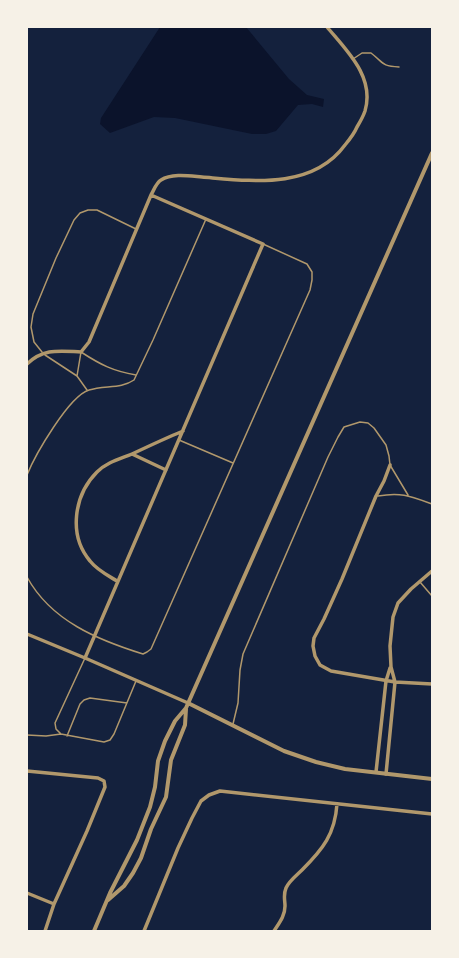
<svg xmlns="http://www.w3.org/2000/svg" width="459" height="958" viewBox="0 0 459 958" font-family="Arial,sans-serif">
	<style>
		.water { fill: #0b132b }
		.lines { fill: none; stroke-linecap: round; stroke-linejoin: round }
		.service { stroke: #b1986c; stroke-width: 1.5 }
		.minor { stroke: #b1986c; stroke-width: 3.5 }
		.tertiary { stroke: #b1986c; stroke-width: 4 }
	</style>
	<rect width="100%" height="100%" fill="#14213d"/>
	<path class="water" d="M160,27H246L289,79L307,95L324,99L323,107L312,104L298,105L276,131L266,134H252L175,118L154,117L110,133L100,124L101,118Z"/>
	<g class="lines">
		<path class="service" d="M353,59L362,53H371C384,63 381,66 399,67
			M42,352L34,342L31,327L33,314L56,258L74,220L80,213L88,210H97L136,229
			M45,355L77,376L87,390
			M77,376L81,352C101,365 113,371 136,375
			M179,440L233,463
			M27,475C35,455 69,396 89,390C104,385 121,389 134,380L153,340L206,219
			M378,496C401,492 410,496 432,504
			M27,577C51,621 98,640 143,654L147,652L151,649L310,290L312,280V272L307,264L263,244
			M420,582L432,596
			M85,658L55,723L56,729L61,734L104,742L110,740L114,734L136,681
			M233,724L238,703L240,670L243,654L328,457L338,437L344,427L360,422L368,423L374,428L386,445L389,456L390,465L408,495
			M27,735L46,736L61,734
			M67,736L80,704L84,700L90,698L127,703"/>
		<path class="minor" d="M151,195C154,190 156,183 161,180C172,173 190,176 202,177C251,181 312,190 345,145C350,139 354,134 357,127C360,122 363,117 365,111C375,77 347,51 327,27
			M27,364C44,348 59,351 81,352L89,342L151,195L263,244L85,658
			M132,454L166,470
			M390,465L384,481L376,496L342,579L324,619L314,638L313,646L315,656L320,665L331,671L395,682L432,684
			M117,581C107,575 97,570 90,561C68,535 74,495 97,472C107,462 120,459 132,454C149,446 166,438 183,431
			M27,634L85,658L188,703
			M27,771L98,778L104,781L105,787L87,831L54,904L45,931
			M376,772L386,681L390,668
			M386,774L395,682L391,667L390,646L393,617L398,603L411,589L432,571
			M27,893L54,904
			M144,931L178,848L192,818L201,801L209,795L220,791L432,814
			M274,931C279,923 285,916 285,906C285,900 283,895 286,888C289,881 297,875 302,870C323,849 335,834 337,804"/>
		<path class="tertiary" d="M188,703L284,751L316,762L345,769L432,779
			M108,900L124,886L133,873L141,858L151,829L166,797L171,760L185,725L186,709
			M94,931L110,893L137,840L150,807L155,787L158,761L165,741L175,721L186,708L432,153"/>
	</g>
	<rect width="459" height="958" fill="none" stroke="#f6f1e7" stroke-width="56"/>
</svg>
